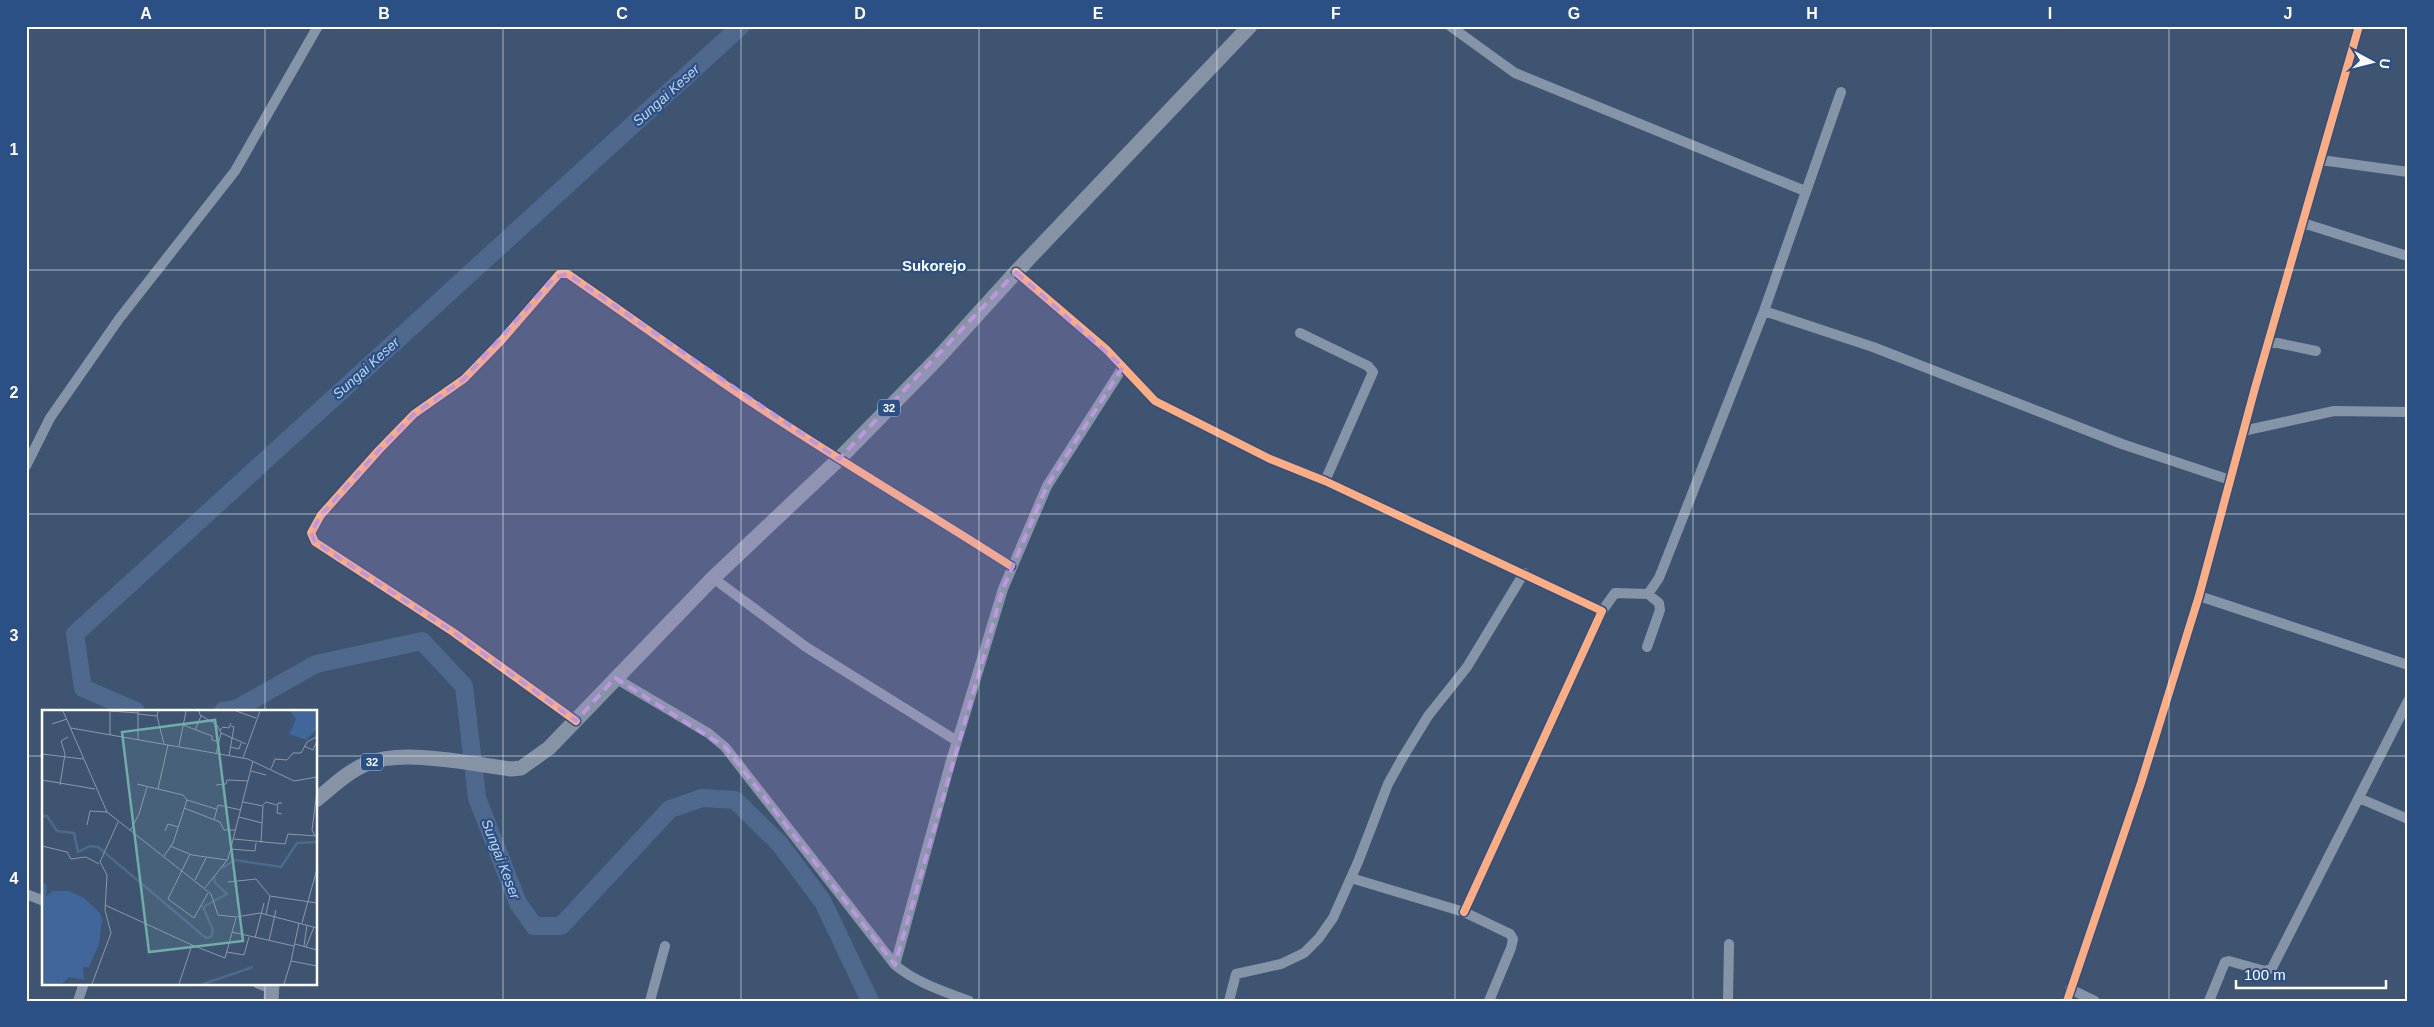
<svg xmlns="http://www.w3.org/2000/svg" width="2434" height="1027" viewBox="0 0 2434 1027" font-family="Arial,sans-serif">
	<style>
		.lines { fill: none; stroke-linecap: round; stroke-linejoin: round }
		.river { stroke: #4f698e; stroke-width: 18 }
		.minor { stroke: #8694a7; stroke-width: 10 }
		.highway { stroke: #8593a5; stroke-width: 15 }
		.cycleway-casing { stroke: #2b5085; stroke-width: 11 }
		.cycleway { stroke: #ffac80; stroke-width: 8 }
		.marked { fill: #bd96df; fill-opacity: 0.2; stroke: #bd96df; stroke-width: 4; stroke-dasharray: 10 6; stroke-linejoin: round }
		.grid { fill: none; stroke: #fff; stroke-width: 1; stroke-opacity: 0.55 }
		.labels { text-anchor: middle; stroke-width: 4.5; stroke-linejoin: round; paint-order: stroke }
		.shield { fill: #2b5085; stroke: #bfcada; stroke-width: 1 }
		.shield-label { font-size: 11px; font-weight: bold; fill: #fff }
		.water-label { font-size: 14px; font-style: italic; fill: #c1d5ee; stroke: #2b5085 }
		.quarter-label { font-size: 15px; font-weight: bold; fill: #fff; stroke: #2b5085 }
		.inset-river { fill: none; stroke: #4f698e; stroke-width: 2.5 }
		.inset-road { fill: none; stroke: #8c98aa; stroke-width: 1 }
		.view { fill: #6fada8; fill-opacity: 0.15; stroke: #6fada8; stroke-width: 2.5 }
		.inset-edge { fill: none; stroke: #fff; stroke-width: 2.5 }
		.neatline { fill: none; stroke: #fff; stroke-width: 2 }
		.grid-label { font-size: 16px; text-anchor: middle; font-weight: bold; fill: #fff }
	</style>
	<rect width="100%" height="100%" fill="#3f5471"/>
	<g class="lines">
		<path class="river" d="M136,711L83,688L75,634L741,26
			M223,711L236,709L316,664L422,641L464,686L477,798L518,903L534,926H561L670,809L702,798L735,800L779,843L823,902L870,1001"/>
		<path class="minor" d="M1450,26L1515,73L1805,191
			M2321,160L2408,172
			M2303,223L2404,255
			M1016,272L1106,349L1155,401L1270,459L1325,481L1602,611L1464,912
			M1764,311L1873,347L2122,444L2230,480
			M1300,333L1368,366L1373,372L1325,481
			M2268,341L2316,351
			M2243,431L2334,411L2408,412
			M26,466L50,418L119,319L235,171L318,26
			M713,578L806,647L957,741
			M2199,596L2408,665
			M1602,611L1615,593L1648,594L1659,578L1764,311L1841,92
			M1647,647L1660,610L1659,603L1648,594
			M615,678L708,733L725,747L895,965C917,983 943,991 969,1001
			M576,721L453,632L315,542L311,533L321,515L379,450L414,414L464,379L501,341L559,274H568C620,310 672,347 723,383C817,448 916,505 1011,566
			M2359,798L2408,819
			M1351,878L1464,912L1510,934L1513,939L1511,948L1489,1001
			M26,894L44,901
			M895,965L950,764L1003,589L1047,486L1123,367
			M257,983L272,989
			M2070,989L2095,1001
			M78,1001L84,983
			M650,1001L665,946
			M1229,1001L1236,974L1281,964L1304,953L1319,938L1333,918L1358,862L1388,784L1403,757L1428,716L1467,667L1524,573
			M1728,1001L1729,944
			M2067,1001L2141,783L2199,596L2255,388L2359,26
			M2209,1001L2225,962L2229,961L2265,971L2272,968L2408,701"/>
		<path class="highway" d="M316,800C332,787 347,772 366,764C402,748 472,764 511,769L521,768L549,748L713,578L839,459L937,359L1016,272L1250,26
			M271,1001L272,983"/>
		<g class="cycleway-casing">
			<path id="cycleway" d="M1016,272L1106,349L1155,401L1270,459L1325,481L1602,611L1464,912
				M576,721L453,632L315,542L311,533L321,515L379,450L414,414L464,379L501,341L559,274H568C620,310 672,347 723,383C817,448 916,505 1011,566
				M2067,1001L2141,783L2199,596L2255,388L2359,26"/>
		</g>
		<use href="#cycleway" class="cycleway"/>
	</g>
	<path class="marked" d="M1016,272L1123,367L1047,486L1003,589L895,965L725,747L615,678L576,721L453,632L315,542L311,533L321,515L379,450L414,414L464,379L555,277L568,274L839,459Z"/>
	<path class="grid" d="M265,26V711M503,26V1001M741,26V1001M979,26V1001M1217,26V1001M1455,26V1001M1693,26V1001M1931,26V1001M2169,26V1001M26,270H2408M26,514H2408M26,756H44M316,756H2408M265,983V1001"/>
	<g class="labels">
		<g class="shield">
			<rect x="878" y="399.5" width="22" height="17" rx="4"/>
			<rect x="361" y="753.5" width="22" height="17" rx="4"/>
		</g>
		<g class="shield-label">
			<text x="889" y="412">32</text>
			<text x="372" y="766">32</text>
		</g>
		<g class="water-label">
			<text transform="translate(666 95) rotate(-42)" y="5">Sungai Keser</text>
			<text transform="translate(366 368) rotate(-42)" y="5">Sungai Keser</text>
			<text transform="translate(501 859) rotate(69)" y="5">Sungai Keser</text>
		</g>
		<g class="quarter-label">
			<text x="934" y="271">Sukorejo</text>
		</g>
	</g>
	<g transform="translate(42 710)">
		<rect width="275" height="275" fill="#3f5471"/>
		<path d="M248,1H275V19L264,30L247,24L254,9ZM0,172L5,175L4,186L11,181H27L42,188L58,203L60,211L57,234L47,257H41L42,270L27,267L20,274H0Z" fill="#40669b"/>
		<path class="inset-river" d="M0,106H5L15,121L32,123L36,142L48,136L56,137L164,228L169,227L171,220L161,197L185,184L173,173L172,166M180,158L193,150L239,157L255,133L275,132M161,274L211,257"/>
		<path class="inset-road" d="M21,1L65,102L169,184L176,205L194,207L218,203L275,218M157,1L158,5L175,15L179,23L174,44M194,1L214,8M96,4L115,6L116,1M115,6L122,34M10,14L25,9M141,15L170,26V30L177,32M29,18L206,49L252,71L275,67M153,20L159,6M177,21L181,17L187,18L189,13M179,23L204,34M68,25V1L96,3M96,30V1M137,36L144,1M262,36L271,40L274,33M188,37L197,39L199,33M0,44L41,49M187,46L192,17L189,16M201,48L218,1M229,59L233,49L245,50L251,43H259L265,32L274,27M209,61L224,65M0,70L53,79M95,74L141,85L145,90M18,75L23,44L19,31L26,27M174,75L184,74L185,70L206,71M116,79L126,35M201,92L221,96L219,133M221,95L224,92L235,95M142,98L178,112L182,120H193M240,104L235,103L236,93H240M197,107L220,113M172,110L176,95L199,100M45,115L48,101L65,102M88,121L97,104L105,77M123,121L126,114L136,117M273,126L270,120L275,81M192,129L243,134L246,124L274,126M0,136L25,142L29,149L44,147L57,154M128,136L150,145L185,150M188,139L213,141L214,133M148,144L126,189L152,208L166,183M122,146L131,133L145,90L174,99M153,170L164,148M186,172L214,169L228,186M163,178L186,149L211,51M63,195L150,235M224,204L228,186L275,193M257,213L249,251L275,256M260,213L275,159M190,222L252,236M213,228L222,193M227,231L234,200M253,234L275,240M262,236L265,215M264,237L272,217M185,242L202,245L207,227M50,274L69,223L63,200L65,165L58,152L76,112M137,274L150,235L183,248L194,208M242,274L249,251"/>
		<path class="view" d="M173,10L201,231L107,242L80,22Z"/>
		<rect width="275" height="275" class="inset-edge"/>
	</g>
	<rect width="2434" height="1027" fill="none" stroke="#2b5085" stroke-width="55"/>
	<g transform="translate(2372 62) rotate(97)" stroke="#2b5085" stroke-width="4" paint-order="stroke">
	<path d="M0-4L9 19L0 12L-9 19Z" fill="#ffffff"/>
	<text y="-8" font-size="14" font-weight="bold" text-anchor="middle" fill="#ffffff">U</text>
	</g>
	<path d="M2236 980v8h150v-8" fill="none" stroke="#ffffff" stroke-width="2.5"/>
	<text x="2244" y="980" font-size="15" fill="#ffffff" stroke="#2b5085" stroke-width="4" paint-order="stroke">100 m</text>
	<rect x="28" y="28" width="2378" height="972" class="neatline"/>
	<g class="grid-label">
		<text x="146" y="19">A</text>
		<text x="384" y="19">B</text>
		<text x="622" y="19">C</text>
		<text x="860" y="19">D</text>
		<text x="1098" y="19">E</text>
		<text x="1336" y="19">F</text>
		<text x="1574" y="19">G</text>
		<text x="1812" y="19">H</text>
		<text x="2050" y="19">I</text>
		<text x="2288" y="19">J</text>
		<text x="14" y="155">1</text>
		<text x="14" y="398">2</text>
		<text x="14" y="641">3</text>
		<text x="14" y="884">4</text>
	</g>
</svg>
